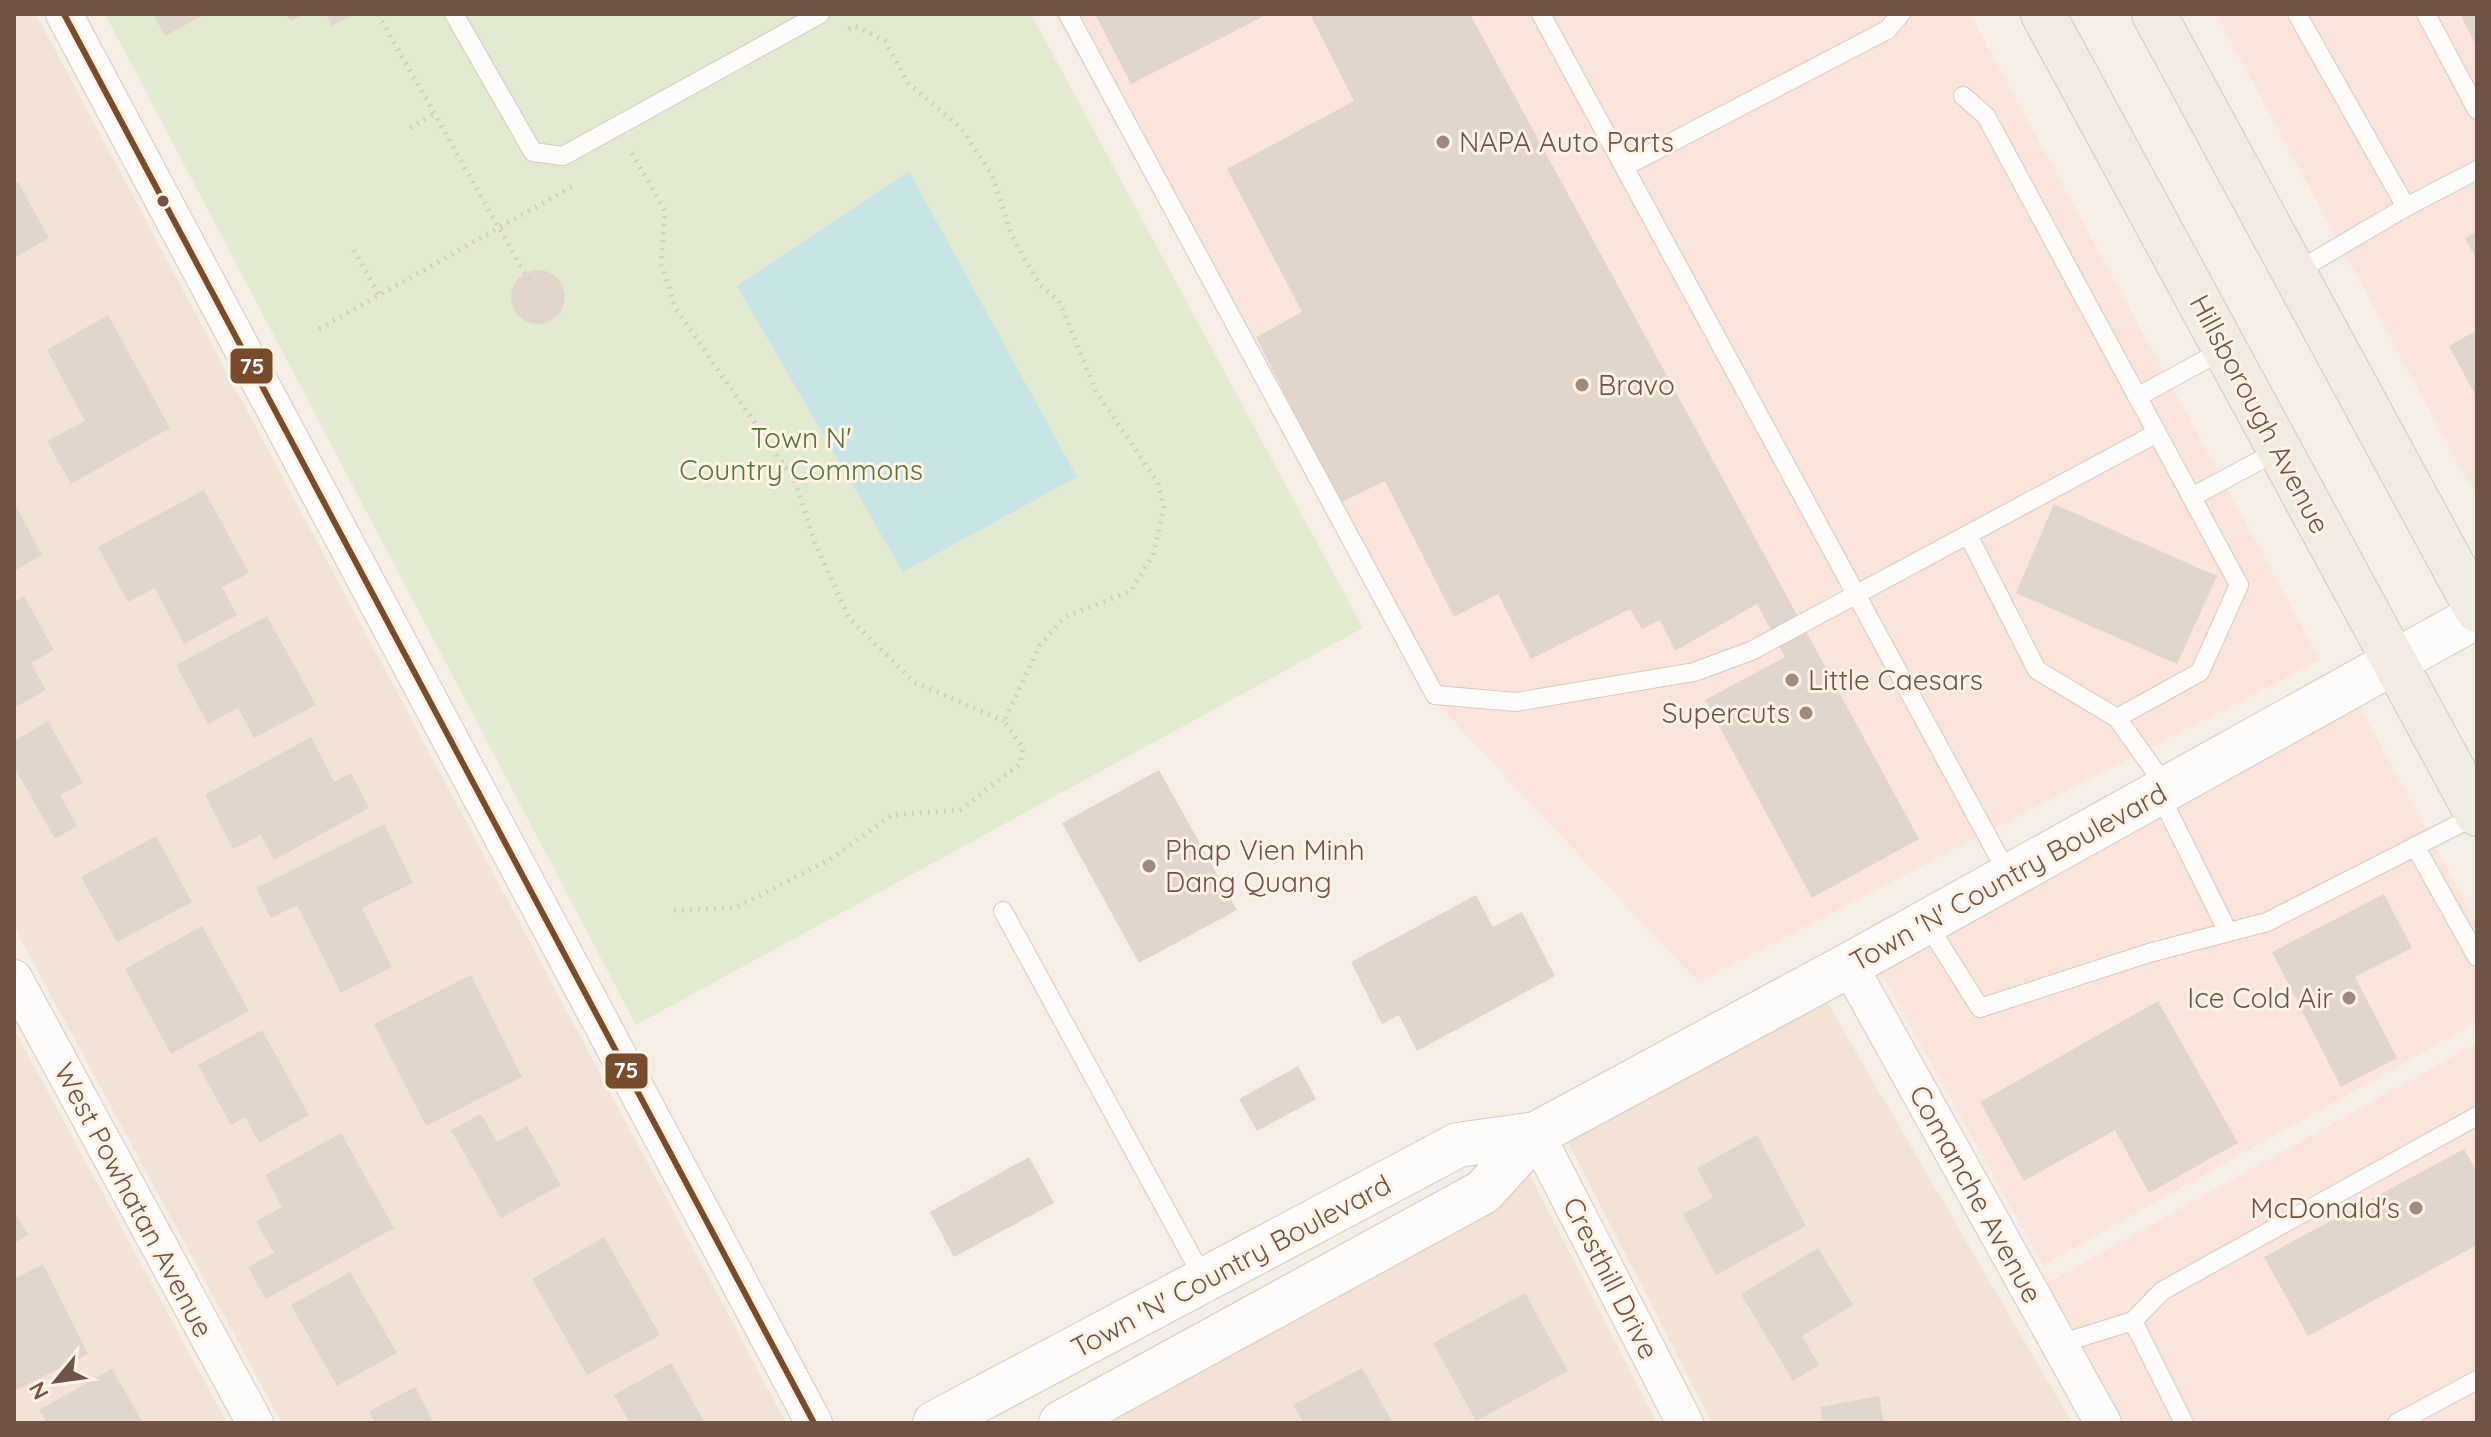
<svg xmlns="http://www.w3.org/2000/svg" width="2491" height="1437" viewBox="0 0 2491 1437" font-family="Quicksand,sans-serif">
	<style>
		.residential { fill: #f1e3d6 }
		.commercial { fill: #f9e5dc }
		.green { fill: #e2ebd1 }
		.water { fill: #c8e4e5 }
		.building { fill: #e1d6ce }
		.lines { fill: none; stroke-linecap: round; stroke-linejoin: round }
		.service-casing { stroke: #d6cbc4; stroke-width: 20 }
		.minor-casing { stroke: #d6cbc4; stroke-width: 38 }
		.tertiary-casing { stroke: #d6cbc4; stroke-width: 46 }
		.primary-casing { stroke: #d4c9c4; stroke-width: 46 }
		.path { stroke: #d7cdc8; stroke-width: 5; stroke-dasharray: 2 6; stroke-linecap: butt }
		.service { stroke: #fefcfb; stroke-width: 18 }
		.minor { stroke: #fefcfb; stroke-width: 36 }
		.tertiary { stroke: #fefcfb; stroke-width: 44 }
		.primary { stroke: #f1ebe3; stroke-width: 44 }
		.bus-1-casing { stroke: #fff3e5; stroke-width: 12 }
		.bus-1 { stroke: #7a4b2a; stroke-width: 6 }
		.poi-dot { fill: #9f8a7f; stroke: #fff3e5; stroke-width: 3 }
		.bus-dot { fill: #715448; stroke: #fff3e5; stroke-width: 3 }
		.labels { text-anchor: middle; stroke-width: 6; stroke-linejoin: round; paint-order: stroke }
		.poi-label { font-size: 28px; fill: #715448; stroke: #fff3e5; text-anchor: start }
		.street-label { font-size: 28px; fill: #715448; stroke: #fff3e5 }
		.park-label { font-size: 28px; fill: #547741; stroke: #fff3e5 }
		.line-badge { stroke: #fff3e5; stroke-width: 3 }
		.badge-label { font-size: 22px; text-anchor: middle; font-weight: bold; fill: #fff }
	</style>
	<rect width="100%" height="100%" fill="#f5eee6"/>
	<path class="residential" d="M14,14H36L786,1423H282L14,927Z
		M1827,1002L2072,1423H1712L1568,1142Z
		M14,1029L227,1423H14Z
		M1529,1174L1657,1423H1106L1492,1211Z"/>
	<path class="commercial" d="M1055,14H1970L2320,660L1698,982L1430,696Z
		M2216,14H2477V498Z
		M2359,705L2477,924V1022L2043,1265L1881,972Z
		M2477,1043V1423H2106L2040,1287Z"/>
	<path class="green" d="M105,14H1031L1363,628L636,1025Z"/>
	<path class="water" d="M909,171L1077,477L903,572L737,286Z"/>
	<path class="building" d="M153,14H205L165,36Z
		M286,14H304L290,21Z
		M326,14H355L332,26Z
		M1095,14H1268L1131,84Z
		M1310,14H1470L1919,839L1812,898L1705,700L1785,657L1757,604L1675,651L1660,620L1642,629L1630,609L1531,659L1498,594L1454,617L1385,481L1340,503L1256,337L1302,312L1227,169L1354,101Z
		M2460,14H2477V47Z
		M18,182L49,238L14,258V185Z
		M2477,231V260L2465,238Z
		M511 297a27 27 0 1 1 54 0a27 27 0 1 1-54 0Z
		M108,315L170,428L71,484L47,441L85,421L47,350Z
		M2477,330V398L2449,346Z
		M204,490L249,573L222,587L237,615L184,644L155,588L128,602L98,547Z
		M14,502L42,555L14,571Z
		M2054,504L2217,576L2177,664L2016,593Z
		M24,596L54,650L31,663L46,690L14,708V602Z
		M267,616L316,705L254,738L238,708L208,724L176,665Z
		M48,721L83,783L60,795L77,826L55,839L14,767V741Z
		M311,737L334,782L351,773L369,808L274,860L261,835L233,849L205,795Z
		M1159,770L1237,910L1139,963L1062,823Z
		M384,824L413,883L362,908L392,967L341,993L297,905L271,918L256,888Z
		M156,836L192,902L117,942L81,877Z
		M2384,894L2412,948L2355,977L2397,1058L2341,1087L2272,952Z
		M1476,895L1493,927L1522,912L1555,976L1417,1051L1399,1015L1382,1024L1351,962Z
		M202,926L249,1011L171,1054L125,969Z
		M471,975L522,1077L426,1126L374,1024Z
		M2158,1001L2238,1143L2149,1193L2115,1130L2024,1181L1980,1102Z
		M262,1030L309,1115L259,1143L245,1117L231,1125L198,1065Z
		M1298,1066L1316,1099L1257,1131L1239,1099Z
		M481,1114L497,1142L527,1126L561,1185L501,1218L451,1130Z
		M341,1133L394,1228L266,1299L248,1267L274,1253L256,1221L282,1207L265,1175Z
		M1757,1135L1806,1226L1716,1275L1683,1214L1713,1198L1697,1168Z
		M2464,1149L2477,1172V1245L2308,1336L2264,1257Z
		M1029,1157L1054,1203L954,1257L930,1212Z
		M14,1211L28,1235L14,1243Z
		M604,1237L660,1335L587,1375L532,1279Z
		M1818,1248L1853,1305L1802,1336L1819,1365L1793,1381L1741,1294Z
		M43,1264L88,1354L17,1390L14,1384V1279Z
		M350,1272L397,1353L337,1386L291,1305Z
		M1525,1293L1568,1371L1476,1421L1433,1343Z
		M671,1363L705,1423H630L614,1395Z
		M1362,1368L1393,1423H1304L1293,1405Z
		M112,1369L143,1423H47L39,1410Z
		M415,1387L434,1423H375L369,1411Z
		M1879,1396L1884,1423H1823L1820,1407Z"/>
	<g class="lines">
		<g class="service-casing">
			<path id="service" d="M454,14L533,152L563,156L820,14
				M1068,14L1435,695L1516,702L1694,672L1751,651L2157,433
				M1541,14L2009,876
				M2426,14L2477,110
				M1963,96L1986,116L2239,585L2200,672L2117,718L2037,670L1968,535
				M1624,167L1887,30L1901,14
				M2406,207L2477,170
				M2294,273L2406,207L2297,14
				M2137,397L2225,349
				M2192,497L2279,450
				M2117,718L2167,788
				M2159,793L2228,932
				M2415,846L2477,957
				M1003,911L1205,1281
				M1926,922L1980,1008L2149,953L2267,922L2477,815
				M2059,1344L2133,1321
				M2184,1423L2133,1321L2162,1291L2477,1116
				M2397,1423L2477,1380"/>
		</g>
		<g class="minor-casing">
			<path id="minor" d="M64,14L814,1423
				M1849,965L2103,1423
				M14,978L255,1423
				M1536,1134L1685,1423"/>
		</g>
		<g class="tertiary-casing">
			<path id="tertiary" d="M935,1423L1458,1145L1536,1134
				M1061,1423L1483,1192L1536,1134L1849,965L2477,616"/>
		</g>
		<g class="primary-casing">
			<path id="primary" d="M2043,14L2477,814
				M2154,14L2477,610"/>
		</g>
		<path class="path" d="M378,14L529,281
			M410,128L434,114
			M632,153L665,211L661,264L676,309L795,481L815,543L849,618L914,682L1004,721
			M354,250L379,295
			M319,329L573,186
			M674,910L735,908L829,860L892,815L960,810L1020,764L1023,748L1004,721L1040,645L1065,617L1131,591L1153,555L1164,507L1158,483L1096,391L1059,301L1040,285L1012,236L992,175L961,128L908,83L885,41L855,26L846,31"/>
		<use href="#service" class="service"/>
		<use href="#minor" class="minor"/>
		<use href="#tertiary" class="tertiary"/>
		<use href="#primary" class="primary"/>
		<g class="bus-1-casing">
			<path id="bus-1" d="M64,14L814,1423"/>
		</g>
		<use href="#bus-1" class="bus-1"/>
	</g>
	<g class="poi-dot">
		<circle cx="1443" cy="142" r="8"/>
		<circle cx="1582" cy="385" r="8"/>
		<circle cx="1792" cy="680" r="8"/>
		<circle cx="1806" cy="713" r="8"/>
		<circle cx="1149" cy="866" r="8"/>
		<circle cx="2349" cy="998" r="8"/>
		<circle cx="2416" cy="1208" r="8"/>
	</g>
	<circle class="bus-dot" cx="163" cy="201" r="7"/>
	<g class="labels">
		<g class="poi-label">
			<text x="1459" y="152">NAPA Auto Parts</text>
			<text x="1598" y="395">Bravo</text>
			<text x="1808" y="690">Little Caesars</text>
			<text x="1790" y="723" text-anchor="end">Supercuts</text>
			<text x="1165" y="860">Phap Vien Minh<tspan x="1165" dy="32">Dang Quang</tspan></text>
			<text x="2333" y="1008" text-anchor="end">Ice Cold Air</text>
			<text x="2400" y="1218" text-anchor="end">McDonald's</text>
		</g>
		<g class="street-label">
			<text transform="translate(2260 414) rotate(62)" y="10">Hillsborough Avenue</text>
			<text transform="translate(2008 877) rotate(-29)" y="10">Town 'N' Country Boulevard</text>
			<text transform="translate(1976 1194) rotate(61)" y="10">Comanche Avenue</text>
			<text transform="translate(134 1200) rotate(62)" y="10">West Powhatan Avenue</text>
			<text transform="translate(1231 1266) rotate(-28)" y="10">Town 'N' Country Boulevard</text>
			<text transform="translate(1611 1278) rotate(63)" y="10">Cresthill Drive</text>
		</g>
		<g class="park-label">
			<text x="801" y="448">Town N'<tspan x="801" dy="32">Country Commons</tspan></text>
		</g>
	</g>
	<g class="line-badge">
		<rect x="229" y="347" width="45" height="38" rx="8" fill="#7a4b2a"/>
		<rect x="604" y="1052" width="45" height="38" rx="8" fill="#7a4b2a"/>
	</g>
	<g class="badge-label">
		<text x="252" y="374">75</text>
		<text x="626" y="1078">75</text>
	</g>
	<rect width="2491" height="1437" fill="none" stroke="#715448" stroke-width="32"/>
	<g transform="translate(56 1381) rotate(241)" stroke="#fff3e5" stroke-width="6" paint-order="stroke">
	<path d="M0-6L14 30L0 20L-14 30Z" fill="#715448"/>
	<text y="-12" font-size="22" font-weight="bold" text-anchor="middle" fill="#715448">N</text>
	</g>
</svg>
